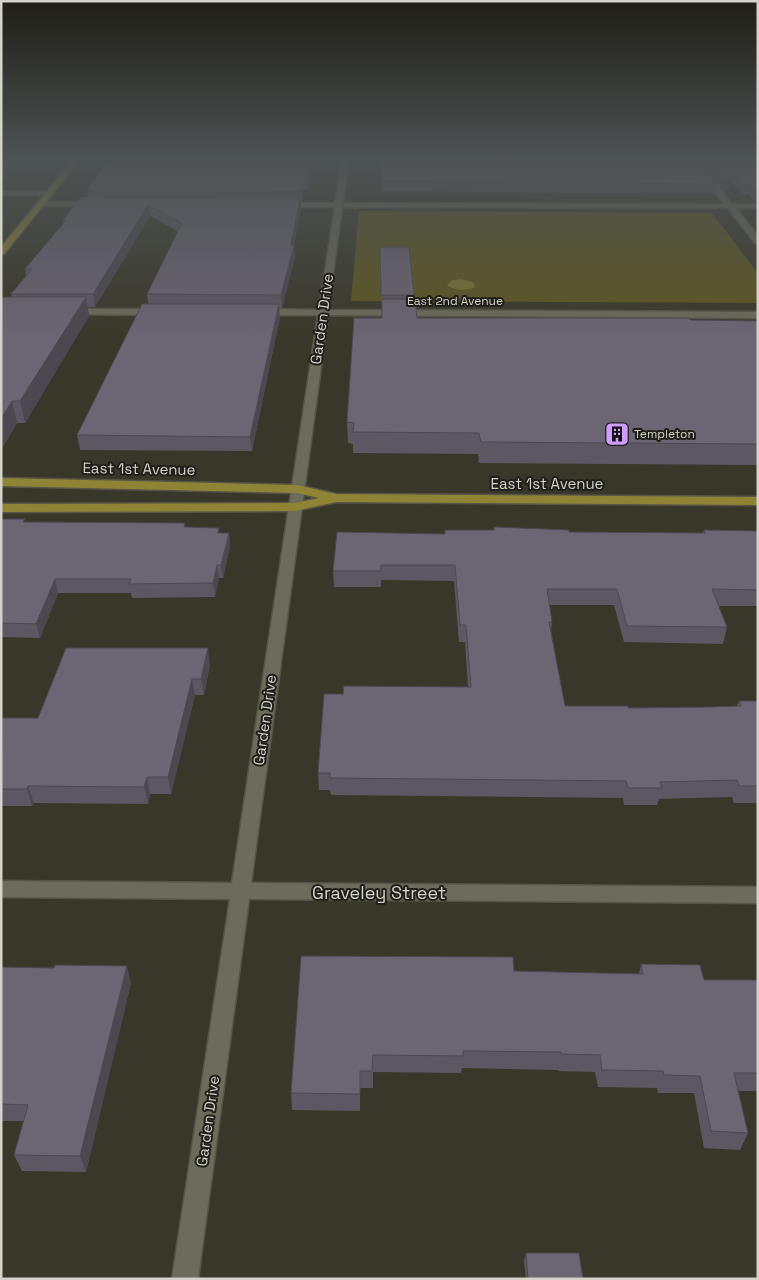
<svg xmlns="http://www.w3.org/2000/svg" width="759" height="1280" viewBox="0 0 759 1280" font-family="'Space Grotesk',sans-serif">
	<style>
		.green { fill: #5e561f }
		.water { fill: #7d7334 }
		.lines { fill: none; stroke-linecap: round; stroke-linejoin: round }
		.minor-casing { stroke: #575548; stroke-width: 3 }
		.major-casing { stroke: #575548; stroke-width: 3 }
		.minor { fill: #6d6b5b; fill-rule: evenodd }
		.major { fill: #8f8436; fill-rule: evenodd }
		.wall { fill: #5d5764 }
		.shaded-wall { fill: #4c4751 }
		.building { fill: #6c6574; stroke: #4c4751 }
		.labels { text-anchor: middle; stroke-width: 4; stroke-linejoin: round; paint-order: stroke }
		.far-street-label { font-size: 12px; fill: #d4d3ca; stroke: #1f1e18 }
		.far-poi-label { font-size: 12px; fill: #d4d3ca; stroke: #1f1e18; text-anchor: start }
		.street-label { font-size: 15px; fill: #d4d3ca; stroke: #1f1e18 }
		.near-street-label { font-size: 18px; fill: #d4d3ca; stroke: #1f1e18 }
	</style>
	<rect width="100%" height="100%" fill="#393729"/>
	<path class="green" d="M359,211L712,213L758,273V303L351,301Z"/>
	<path class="water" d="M461,279L473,282L475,287C467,291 455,291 447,285L452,280Z"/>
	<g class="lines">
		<g class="minor-casing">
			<path id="minor" d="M342,161H348L343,203L724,204L691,161H698L732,204H758V208H736L758,236V243H755L728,208L342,207L328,310L758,312V318L328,315L251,883L758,887V903L249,899L198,1279H172L230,899L1,897V881L232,883L318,315H260L255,312L260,309L319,310L335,207H282L278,205L282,203H335Z
				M1,191H49L53,193L49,195H1Z
				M38,202H96L100,204L96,206H38Z
				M68,309H157L162,312L157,315L65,314V310Z"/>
		</g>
		<g class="major-casing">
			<path id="major" d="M72,161H79L4,254H1V247Z
				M1,478L297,485L336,494L758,497V505L336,502L295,511L1,512V504L295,503L319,498L297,493L1,486Z"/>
		</g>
		<use href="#minor" class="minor"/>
		<use href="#major" class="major"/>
	</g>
	<path class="wall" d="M108,161H314L308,190H304L302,201H300L301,209L294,245L295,257L282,308H279L280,317L252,451L80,450L77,435L148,304L147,294L178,231L150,216L95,307H87L89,316L25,423H17L1,450L12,297L11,294L26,276L25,269L63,224V220L88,197L87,190Z
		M381,161L716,184L714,194L381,191Z
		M700,161H758V202H756L748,194H742L733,183L724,191Z
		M380,247L414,295L417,318L758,321V465L479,463L478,454L353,453V444L348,443L347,422L382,318Z
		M1,519L26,522L185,523V527L219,528V533H229L230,546L223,578H219L215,597L132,598L131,593H58L40,638L1,637Z
		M494,527L569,532L703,533L704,530L758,531V606H718L727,627L723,644L624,642L614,605H550L552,622L551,631L565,706L628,708L711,707L737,706L739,701H758V803H734L732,797L659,799L657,805H624L623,798L331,795L330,790H319L318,773L343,694L468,687L465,642H459L454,581L381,580V587H334L333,571L445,534V530H494Z
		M210,664L204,695H195L171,794H150L148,804L34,803L32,806H1V718H38Z
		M641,964L704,980H758V1091H738L748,1133L740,1150L704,1148L694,1093H658L657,1088L598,1087L595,1072L558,1071V1070L462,1068L461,1073L373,1072V1088H360V1111L292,1110L291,1093L514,971L639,974Z
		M1,967L131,983L86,1172L22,1171L14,1155L24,1121H1Z
		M526,1253L583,1279H526L524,1261Z"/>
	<path class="shaded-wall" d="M10,161H21L1,181V170Z
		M311,161H314L308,190L307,180Z
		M735,173L733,183L724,191L726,181Z
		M304,180V190L302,201V191Z
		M300,198L301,209L293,251L294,245L295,257L282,308L281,295Z
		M148,205L150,216L95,307L93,294Z
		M86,297L89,316L25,423L20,401Z
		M279,304L280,317L252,451L250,437Z
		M12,401L17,423L1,450V419Z
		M229,533L230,546L223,578L221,565Z
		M217,565L219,578L215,597L213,583Z
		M55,579L58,593L40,638L36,624Z
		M208,648L210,664L204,695L201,679Z
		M192,679L195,695L171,794L168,777Z
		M147,777L150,794L148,804L144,787Z
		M28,786L34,803L32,806L27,789Z
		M127,966L131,983L86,1172L80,1156Z"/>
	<path class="building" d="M1,161H10L1,170Z
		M108,161H311L307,180H304L302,191L87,190Z
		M381,161H698L716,184L381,181Z
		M709,161H758V192L750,184H744L735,173L726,181Z
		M81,197L300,198L291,245H294L281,295L147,294L182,223L148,205L93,294H11L32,269H25L66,220H63Z
		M380,247H409L414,295H381Z
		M1,297H86L20,401H12L1,419Z
		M382,299H415L417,318H688L690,320L758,321V444L481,442L479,433L353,432L354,423L347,422L354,318H382Z
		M142,304H279L250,437L77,435Z
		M1,519H25L23,522L185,523L184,527L219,528L218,533H229L221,565H217L213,583L129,584L131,579H55L36,624L1,623Z
		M494,527L569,530V532L705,533L704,530L758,531V590L712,589L727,627L627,626L617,589H547L552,622H549L565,706H628V708L711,707L741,706L739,701H758V786H739L737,780L660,782L662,788H628L626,781L330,778V773H318L324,694H343L344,686L471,687L466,625H460L455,565H381V571H333L337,532L445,534V530H494Z
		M66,648H208L201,679H192L168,777H147L144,787L28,786L27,789H1L2,718H38Z
		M301,956L513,957L514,971L643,974L641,964L700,965L704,980H758V1073H734L748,1133L711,1131L700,1076L664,1075L663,1071L602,1070L600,1055L561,1054V1052L463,1051V1056L373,1055L372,1071H360V1094L291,1093Z
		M55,965L127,966L80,1156L14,1155L28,1105L1,1104V967L54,968Z
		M526,1253H579L583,1279H528Z"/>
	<linearGradient id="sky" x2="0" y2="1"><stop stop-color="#1f1e17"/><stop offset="0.47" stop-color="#4e5354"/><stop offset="1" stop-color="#4e5354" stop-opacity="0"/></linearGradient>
	<rect width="759" height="340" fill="url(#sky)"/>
	<defs>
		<g id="building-square" transform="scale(1.25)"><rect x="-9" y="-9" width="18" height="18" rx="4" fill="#cf9dff" stroke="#1f1e18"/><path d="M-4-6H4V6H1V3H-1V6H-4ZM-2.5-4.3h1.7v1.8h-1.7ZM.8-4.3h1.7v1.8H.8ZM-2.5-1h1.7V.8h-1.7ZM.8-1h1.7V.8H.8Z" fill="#111"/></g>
	</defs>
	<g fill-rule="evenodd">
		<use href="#building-square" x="617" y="434"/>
	</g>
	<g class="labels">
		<g class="far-street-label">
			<text x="455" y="305">East 2nd Avenue</text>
		</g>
		<g class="far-poi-label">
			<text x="634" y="438">Templeton</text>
		</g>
		<g class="street-label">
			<text transform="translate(322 319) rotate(-82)" y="5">Garden Drive</text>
			<text transform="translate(139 469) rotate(1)" y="5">East 1st Avenue</text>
			<text x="547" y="489">East 1st Avenue</text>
			<text transform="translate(265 720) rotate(-82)" y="5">Garden Drive</text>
			<text transform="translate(208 1121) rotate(-82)" y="5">Garden Drive</text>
		</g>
		<g class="near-street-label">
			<text x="379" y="899">Graveley Street</text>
		</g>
	</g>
	<rect width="759" height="1280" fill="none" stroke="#d4d3ca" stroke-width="5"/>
</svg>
